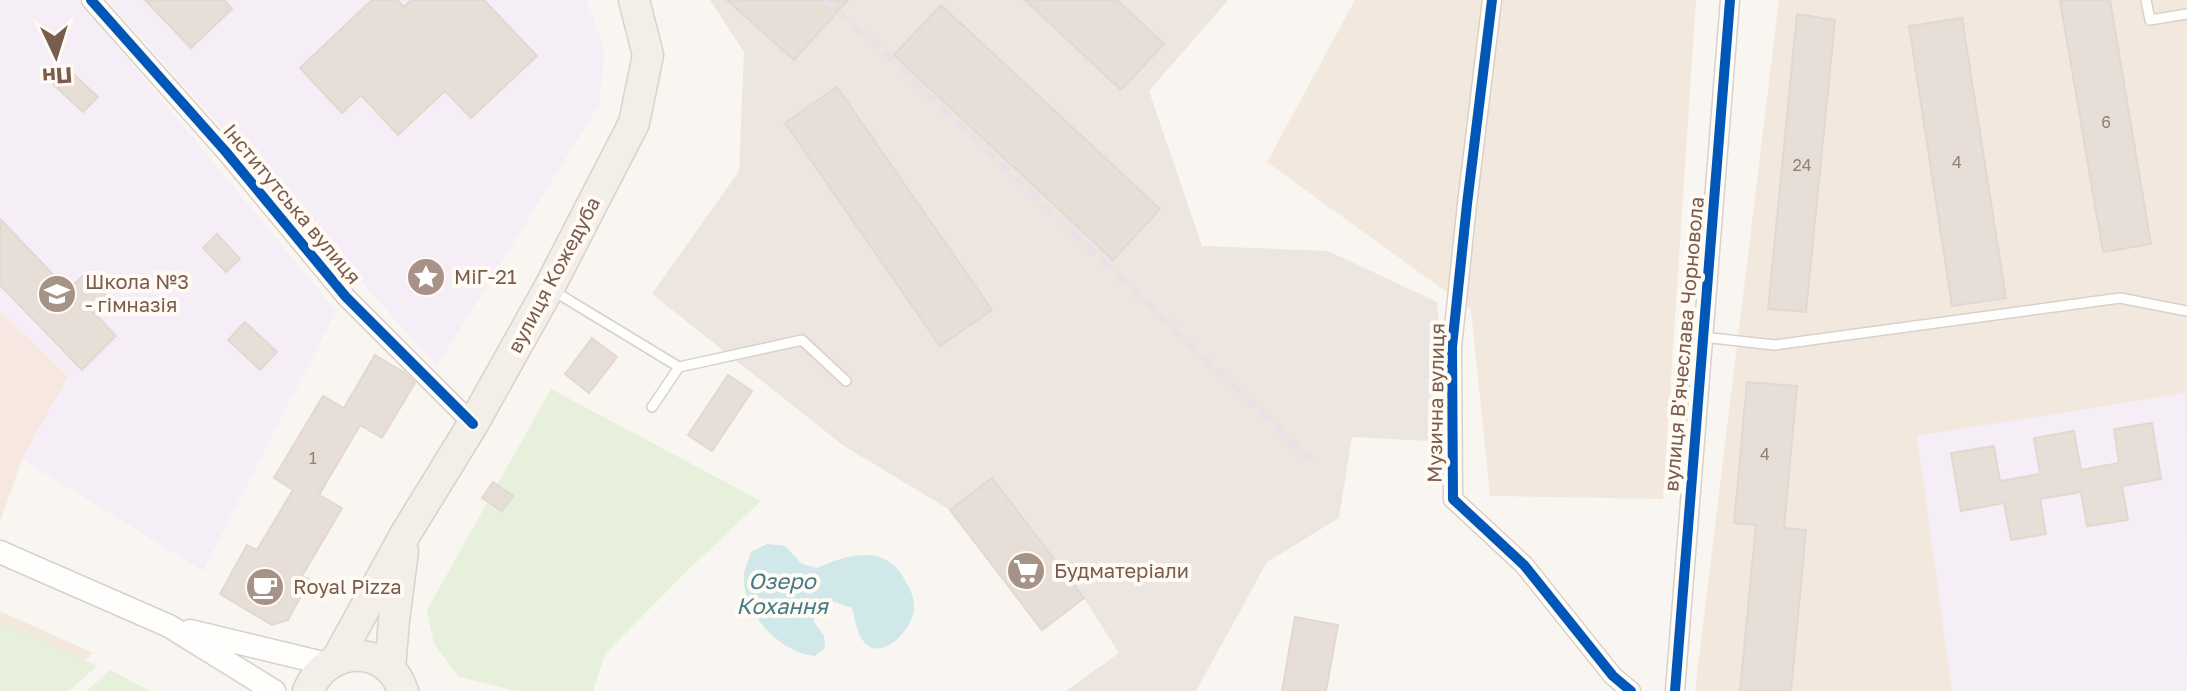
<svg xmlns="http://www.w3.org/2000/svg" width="2187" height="691" viewBox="0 0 2187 691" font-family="'Golos Text',sans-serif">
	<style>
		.residential { fill: #f2e8de }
		.commercial { fill: #f6e8e1 }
		.industrial { fill: #ede5e0 }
		.education { fill: #f6eef6 }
		.green { fill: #e7f0db }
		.water { fill: #d0e8ea }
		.building { fill: #e6ded7; stroke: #e2d8d2; stroke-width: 2 }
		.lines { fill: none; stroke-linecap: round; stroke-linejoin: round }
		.service-casing { stroke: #d7d1cb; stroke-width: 12 }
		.minor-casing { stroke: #d7d1cb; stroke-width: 21 }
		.tertiary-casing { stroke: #d7d1cb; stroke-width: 25 }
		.primary-casing { stroke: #dad1cc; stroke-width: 33 }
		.service { stroke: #fefefd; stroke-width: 9 }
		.minor { stroke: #fefefd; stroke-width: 18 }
		.tertiary { stroke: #fefefd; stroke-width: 22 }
		.primary { stroke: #f3eee8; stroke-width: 30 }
		.rail { stroke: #e6e3e7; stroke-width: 6; stroke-dasharray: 12 8; stroke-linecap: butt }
		.cycleway-casing { stroke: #fffaf3; stroke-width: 15 }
		.cycleway { stroke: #0057b8; stroke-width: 10 }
		.labels { text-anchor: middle; stroke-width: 8; stroke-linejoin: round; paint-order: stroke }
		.number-label { font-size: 16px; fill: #977e72 }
		.street-label { font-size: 20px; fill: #7a5c4d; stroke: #fffaf3 }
		.poi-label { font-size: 20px; fill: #7a5c4d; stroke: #fffaf3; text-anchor: start }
		.water-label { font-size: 22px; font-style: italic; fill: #437c86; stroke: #fffaf3 }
	</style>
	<rect width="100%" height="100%" fill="#f9f5f0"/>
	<path class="residential" d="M1355,0H1696L1663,499L1490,496L1471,310L1267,162Z
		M1779,0H2187V691H1695Z
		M0,611L93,653L51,691H0Z"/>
	<path class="commercial" d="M0,311L68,377L22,459L0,522Z"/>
	<path class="industrial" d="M710,0H1228L1149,91L1202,246L1328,251L1437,302L1448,442L1352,437L1339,518L1267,562L1196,691H1066L1119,653L1084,598L992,478L950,510L844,446L652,294L739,171L744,52Z"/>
	<path class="education" d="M0,0H79L336,311L203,571L22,459L68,377L0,311Z
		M107,0H587L605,52L599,105L437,366Z
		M2186,393L2187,691H1952L1917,436Z"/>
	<path class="green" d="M551,389L761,501L688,570L605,654L593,691H517L459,677L434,644L427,610Z
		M0,622L97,666L69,691H0Z
		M110,670L150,691H87Z"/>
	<path class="water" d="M767,544L785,546L802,564L817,568C851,553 888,543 907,584C911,590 914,599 914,607C915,627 883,662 865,643C857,635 855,619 852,608L835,602L814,610V622L824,636L825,648L815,656C780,653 742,613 744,576C744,569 749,559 751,552Z"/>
	<path class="building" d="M145,0H224L232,9L191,48Z
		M372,0H398L404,7L411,0H484L537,56L471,118L445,91L398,135L361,95L342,113L300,68Z
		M727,0H848L794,60Z
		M1025,0H1117L1164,44L1121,90Z
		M2060,0H2110L2151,244L2103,252Z
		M941,5L1160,209L1113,260L894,55Z
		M1797,14L1835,20L1806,312L1768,309Z
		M1962,18L2006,298L1952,306L1909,26Z
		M68,69L98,97L83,112L54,85Z
		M837,87L992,310L940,346L785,123Z
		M0,219L68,290L85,274L109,298L94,313L116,336L82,370L0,285Z
		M217,234L240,259L226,272L203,248Z
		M245,322L277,352L260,370L228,340Z
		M592,338L617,357L589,393L565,374Z
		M375,355L405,373L415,383L382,438L360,425L319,495L342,508L302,576L310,580L288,620L272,625L220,594L247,545L257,550L293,490L274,478L323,396L344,408Z
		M728,375L752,391L712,451L688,435Z
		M1747,382L1797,386L1784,528L1806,530L1791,691H1740L1756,525L1734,523Z
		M2152,423L2161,479L2122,486L2128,520L2087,526L2081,492L2040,499L2046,534L2011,540L2004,503L1961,511L1951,453L1994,446L2000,481L2040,474L2034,438L2074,431L2081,470L2119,463L2114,429Z
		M992,478L1084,598L1042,630L950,510Z
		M493,482L513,496L502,511L482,498Z
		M1295,617L1338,625L1326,691H1282Z"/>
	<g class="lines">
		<g class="service-casing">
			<path id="service" d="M2146,0L2150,20L2187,14
				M552,290L679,367L652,407
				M1703,337L1774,345L2120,298L2187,311
				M679,367L802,340L846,381"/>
		</g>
		<g class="minor-casing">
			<path id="minor" d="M91,0L226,152L346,297L473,424
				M1492,0L1467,204L1452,347L1453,499L1524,565L1613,676L1631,691
				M1675,691L1730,0"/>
		</g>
		<g class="tertiary-casing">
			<path id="tertiary" d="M0,552L169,626L274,691
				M190,631L327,664"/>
		</g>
		<g class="primary-casing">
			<path id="primary" d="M337,659L406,533L473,424L549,288L634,123L648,55L634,0
				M390,669L394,620L403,551
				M308,691C326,646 387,642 403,691"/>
		</g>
		<use href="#service" class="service"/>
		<use href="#minor" class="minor"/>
		<use href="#tertiary" class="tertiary"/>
		<use href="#primary" class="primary"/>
		<path class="rail" d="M824,0L880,48L1312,461"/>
		<g class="cycleway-casing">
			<path id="cycleway" d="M91,0L226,152L346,297L473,424
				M1492,0L1467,204L1452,347L1453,499L1524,565L1613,676L1631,691
				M1675,691L1730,0"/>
		</g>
		<use href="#cycleway" class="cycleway"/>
	</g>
	<defs>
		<g id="sight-disc" transform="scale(2)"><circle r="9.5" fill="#a69286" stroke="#fffaf3"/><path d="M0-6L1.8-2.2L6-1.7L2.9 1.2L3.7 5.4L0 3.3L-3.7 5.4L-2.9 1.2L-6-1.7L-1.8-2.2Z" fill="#fff"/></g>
		<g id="school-disc" transform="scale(2)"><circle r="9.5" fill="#a69286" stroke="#fffaf3"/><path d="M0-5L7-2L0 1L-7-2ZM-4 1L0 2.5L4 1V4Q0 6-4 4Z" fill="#fff"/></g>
		<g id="supermarket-disc" transform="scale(2)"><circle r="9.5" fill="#a69286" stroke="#fffaf3"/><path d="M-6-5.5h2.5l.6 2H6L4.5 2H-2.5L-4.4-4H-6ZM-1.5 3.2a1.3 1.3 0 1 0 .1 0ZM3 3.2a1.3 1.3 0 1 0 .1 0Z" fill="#fff"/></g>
		<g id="cafe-disc" transform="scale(2)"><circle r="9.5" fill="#a69286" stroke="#fffaf3"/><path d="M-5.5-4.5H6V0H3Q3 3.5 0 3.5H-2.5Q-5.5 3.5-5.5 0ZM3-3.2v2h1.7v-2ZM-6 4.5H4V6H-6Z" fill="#fff"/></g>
	</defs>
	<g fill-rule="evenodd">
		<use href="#sight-disc" x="426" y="277"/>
		<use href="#school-disc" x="57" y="294"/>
		<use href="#supermarket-disc" x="1026" y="571"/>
		<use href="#cafe-disc" x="265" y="587"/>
	</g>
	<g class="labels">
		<g class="number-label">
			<text x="2106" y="128">6</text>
			<text x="1957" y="168">4</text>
			<text x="1802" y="171">24</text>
			<text x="1765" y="460">4</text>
			<text x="313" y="464">1</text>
		</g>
		<g class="street-label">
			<text transform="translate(292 204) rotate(50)" y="7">Інститутська вулиця</text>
			<text transform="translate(554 275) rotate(-62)" y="7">вулиця Кожедуба</text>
			<text transform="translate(1684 344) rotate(-85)" y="7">вулиця В'ячеслава Чорновола</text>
			<text transform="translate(1436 403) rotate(-89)" y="7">Музична вулиця</text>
		</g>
		<g class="poi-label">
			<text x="454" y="284">МіГ-21</text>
			<text x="85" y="289">Школа №3<tspan x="85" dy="23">- гімназія</tspan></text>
			<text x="1054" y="578">Будматеріали</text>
			<text x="293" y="594">Royal Pizza</text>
		</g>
		<g class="water-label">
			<text x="782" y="589">Озеро<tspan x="782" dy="25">Кохання</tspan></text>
		</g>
	</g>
	<g transform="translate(56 56) rotate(176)" stroke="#fffaf3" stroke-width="6" paint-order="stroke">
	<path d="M0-6L14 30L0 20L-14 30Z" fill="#7a5c4d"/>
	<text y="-12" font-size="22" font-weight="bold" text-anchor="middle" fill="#7a5c4d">Пн</text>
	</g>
</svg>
